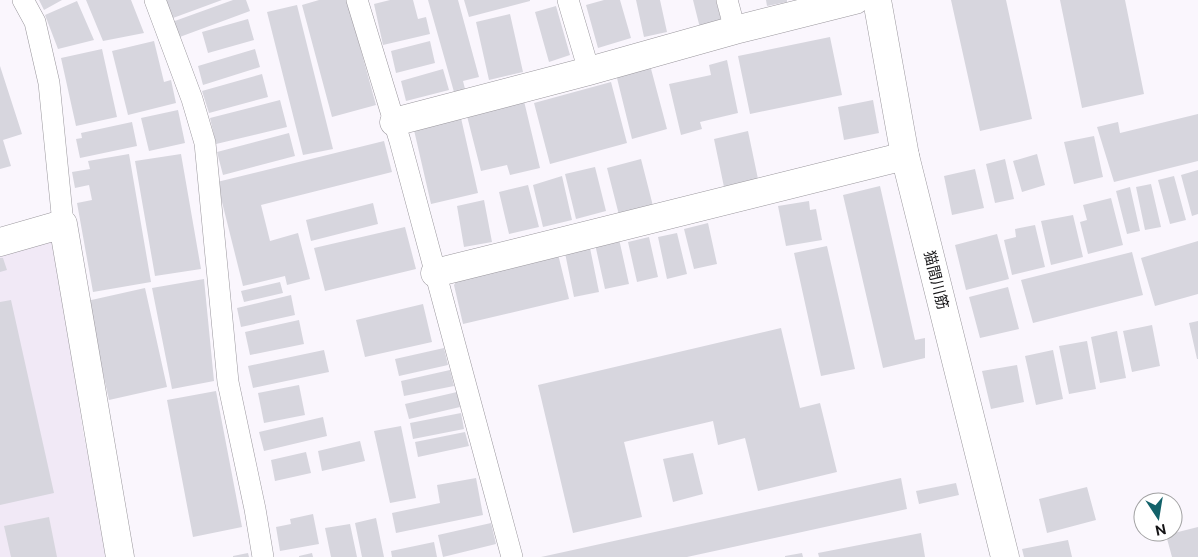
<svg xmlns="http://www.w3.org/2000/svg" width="1198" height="557" viewBox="0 0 1198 557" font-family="'Public Sans','Noto Sans JP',sans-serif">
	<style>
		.built { fill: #f1e9f6 }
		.building { fill: #d7d6de }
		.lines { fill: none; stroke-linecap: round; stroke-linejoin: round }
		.service-casing { stroke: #9a979d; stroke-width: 22 }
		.minor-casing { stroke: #9a979d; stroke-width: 29 }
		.tertiary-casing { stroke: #9a979d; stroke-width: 29 }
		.service { stroke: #fff; stroke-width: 21 }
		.minor { stroke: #fff; stroke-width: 28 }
		.tertiary { stroke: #fff; stroke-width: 28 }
		.labels { text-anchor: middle; stroke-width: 5; stroke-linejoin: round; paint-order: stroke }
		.street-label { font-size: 15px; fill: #151416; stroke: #fff }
	</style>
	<rect width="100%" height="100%" fill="#faf6fd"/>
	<path class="built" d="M55,239L83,431L108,557H0V254Z"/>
	<path class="building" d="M39,0H62L44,10Z
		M86,0H131L144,33L103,41Z
		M166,0H222L173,18Z
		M233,0H246L250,11L177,38L172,22Z
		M319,0H347L376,105L332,117L302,5Z
		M390,0H413L418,19L426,17L430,34L383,45L374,4Z
		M428,0H458L479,77L463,81L465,89L454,92Z
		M464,0H530V1L469,17Z
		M604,0H620L631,38L598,48L586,5Z
		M636,0H660L667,32L644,37Z
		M693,0H716L722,23L700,28Z
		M766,0H787V2L767,6Z
		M951,0H1006L1032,119L980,131Z
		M1060,0H1125L1144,94L1082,108Z
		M77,1L94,40L58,49L45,15Z
		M297,5L333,149L303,155L267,12Z
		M556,6L570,55L549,62L535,12Z
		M510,14L523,72L489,80L476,22Z
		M248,19L254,40L208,53L202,32Z
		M830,37L842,95L750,114L738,56Z
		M154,41L164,82L171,80L176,103L128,115L112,51Z
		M430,41L435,63L396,73L391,51Z
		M102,49L117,117L76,126L61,58Z
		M255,49L260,67L203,85L198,66Z
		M727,60L738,113L700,122L702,129L681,135L669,84L711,75L709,65Z
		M650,65L667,129L632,139L616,74Z
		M0,66L22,134L3,140L11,166L0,169Z
		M443,69L449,90L406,101L401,81Z
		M262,74L268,97L209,113L202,91Z
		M611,82L627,143L550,164L534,103Z
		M280,100L287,127L216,144L210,118Z
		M873,100L879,133L844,140L838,107Z
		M524,101L540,168L510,175L507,165L481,171L467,116Z
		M178,110L185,143L149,151L141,118Z
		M1198,114V161L1114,182L1097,127L1118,122L1120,133Z
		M461,118L478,193L431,204L414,130Z
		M132,122L137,146L80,158L76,139L82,138L81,133Z
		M748,131L758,179L724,187L714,139Z
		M289,133L295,156L223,175L217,152Z
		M1094,136L1103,177L1074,184L1064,142Z
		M384,141L392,172L261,205L270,241L298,233L310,279L287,285L285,276L243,286L217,182Z
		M129,154L151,282L93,292L77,203L92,200L89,185L75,188L72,172L90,169L88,161Z
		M181,154L201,269L155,276L135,161Z
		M1037,154L1045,185L1022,192L1013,161Z
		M641,159L653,206L619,215L607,168Z
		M1005,159L1014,199L995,203L986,164Z
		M595,167L606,211L576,219L565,174Z
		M975,169L984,208L952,215L944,176Z
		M1198,170V214L1192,216L1181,175Z
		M562,176L572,220L543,227L533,185Z
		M1174,176L1186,220L1170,224L1158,180Z
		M1151,184L1161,227L1145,230L1136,187Z
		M528,185L539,227L509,234L499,192Z
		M880,186L915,340L925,338V358L883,368L843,195Z
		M1130,187L1140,231L1127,234L1116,191Z
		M1111,198L1123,245L1088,254L1080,222L1087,220L1083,205Z
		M484,200L492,242L464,247L457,206Z
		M809,201L810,210L816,209L822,240L786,246L778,206Z
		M373,203L378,224L311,241L306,220Z
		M1073,215L1083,257L1051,265L1041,221Z
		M708,223L717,264L694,269L684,229Z
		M1035,225L1045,267L1012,275L1004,240L1016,237L1015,229Z
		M405,227L416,269L325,291L314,248Z
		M677,233L687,274L667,279L658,237Z
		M997,234L1009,279L966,290L955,245Z
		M649,237L658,277L637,282L628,242Z
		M619,239L629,284L605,289L595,244Z
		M1198,241V294L1155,306L1141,258Z
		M827,246L855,369L821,376L794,253Z
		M590,248L599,292L574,297L565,253Z
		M1132,252L1143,295L1033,323L1021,280Z
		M558,254L569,299L463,324L454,285L458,278Z
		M0,258H3L7,270L0,272Z
		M204,279L214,381L172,389L152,288Z
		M280,282L283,293L244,302L241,291Z
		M1008,287L1019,329L980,338L969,297Z
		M145,288L167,387L109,400L87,301Z
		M291,295L295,315L241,327L237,308Z
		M11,300L54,493L0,505V302Z
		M423,304L432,342L365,357L356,320Z
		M299,320L304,344L250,355L245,332Z
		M1198,321V359H1197L1189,323Z
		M1152,325L1160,366L1132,372L1123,331Z
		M781,328L800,408L820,403L837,472L758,491L745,438L718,445L713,421L624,442L642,517L573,533L538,385Z
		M1117,331L1126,378L1100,383L1091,337Z
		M1087,341L1096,389L1069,394L1059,346Z
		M444,348L448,365L399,376L395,359Z
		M324,350L329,372L253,388L248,366Z
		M1053,350L1063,399L1036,405L1025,356Z
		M1017,365L1024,402L991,409L982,371Z
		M450,370L454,386L404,396L401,381Z
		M299,385L305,415L264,423L258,393Z
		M216,391L242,527L193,537L167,400Z
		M457,392L460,407L409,419L405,404Z
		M461,413L464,429L413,439L410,423Z
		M323,417L327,436L264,451L259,432Z
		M401,426L416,498L390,503L374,431Z
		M465,432L469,446L418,457L415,442Z
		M360,441L365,461L322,471L318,451Z
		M306,452L311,473L275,481L271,460Z
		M693,453L703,494L673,502L663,459Z
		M476,478L483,515L396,533L392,513L440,503L437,485Z
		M901,478L907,509L687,557H541Z
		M956,483L959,495L919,504L916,491Z
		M1087,487L1096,520L1047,533L1039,499Z
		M313,514L319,544L280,551L276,527L291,524L290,519Z
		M49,517L57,557H11L4,526Z
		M376,518L384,557H362L355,523Z
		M491,523L496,544L443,557L438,535Z
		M350,524L357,557H331L325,528Z
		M1198,527V557H1172L1166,535Z
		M921,533L925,557H819L818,553Z
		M1068,540L1072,557H1024L1022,549Z
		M434,542L437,557H392L391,551Z
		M248,553L249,557H233V556Z
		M312,553L313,557H299V556Z
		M802,553L803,557H785V556Z"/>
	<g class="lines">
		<g class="service-casing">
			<path id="service" d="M23,0L35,22L49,83L63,224
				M155,0L192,99L205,143L228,382L255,509L263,557
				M357,0L400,141L512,557
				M568,0L589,71
				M727,0L735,30"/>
		</g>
		<g class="minor-casing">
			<path id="minor" d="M394,122L589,71L735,30L855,0
				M0,242L63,224L120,557
				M435,273L905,156"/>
		</g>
		<g class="tertiary-casing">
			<path id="tertiary" d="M877,0L905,156L1005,557"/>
		</g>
		<use href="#service" class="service"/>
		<use href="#minor" class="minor"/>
		<use href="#tertiary" class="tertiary"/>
	</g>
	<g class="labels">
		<g class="street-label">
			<text transform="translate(936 280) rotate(76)" y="5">猫間川筋</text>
		</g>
	</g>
	<g transform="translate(1158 517) rotate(168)"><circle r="24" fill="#ffffff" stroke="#a1a1a2"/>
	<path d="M0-4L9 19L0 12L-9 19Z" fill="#13626a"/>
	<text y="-8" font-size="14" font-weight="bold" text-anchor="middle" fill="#151416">N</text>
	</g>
</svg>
